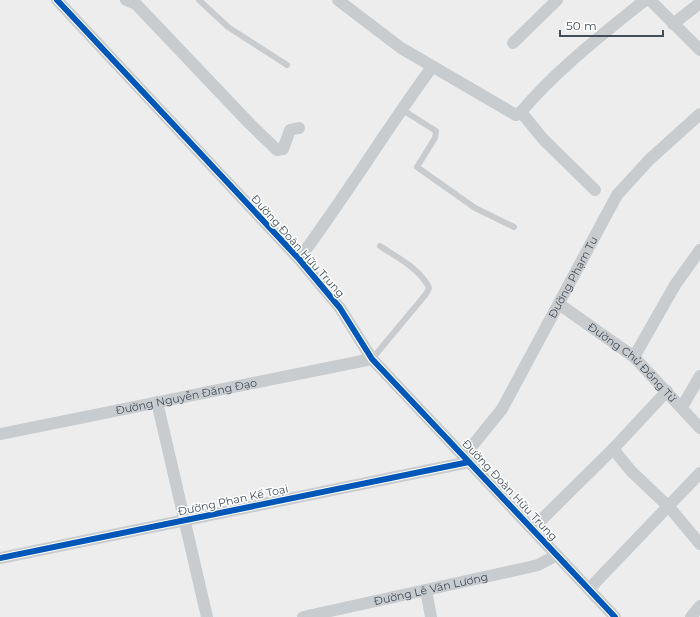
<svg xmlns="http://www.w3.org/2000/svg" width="700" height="617" viewBox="0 0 700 617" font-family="Montserrat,sans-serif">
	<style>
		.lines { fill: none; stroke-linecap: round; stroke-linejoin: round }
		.service { stroke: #c9ccce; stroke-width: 6 }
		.minor { stroke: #c9ccce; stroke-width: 12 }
		.cycleway-casing { stroke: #fff; stroke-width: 8 }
		.cycleway { stroke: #0057b8; stroke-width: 6 }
		.labels { text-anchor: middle; stroke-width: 3; stroke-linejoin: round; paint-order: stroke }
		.street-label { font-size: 11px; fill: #434e5b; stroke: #fff }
	</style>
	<rect width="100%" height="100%" fill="#eeeded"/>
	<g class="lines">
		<path class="service" d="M199,0L228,27L287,65
			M401,109L436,131L435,138L417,167L475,208L514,227
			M372,359L426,294L429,288C421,269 396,257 380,246"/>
		<g class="minor">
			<path d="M57,0L299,259L340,308L372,359L615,617"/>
			<path d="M126,0L136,4L250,124L277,150L283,149L290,130L299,128"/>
			<path d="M338,0L401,48L516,115L521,112C556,70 602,35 645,0"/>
			<path d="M650,0L700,50"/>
			<path d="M673,24L700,3"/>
			<path d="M513,43L557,0"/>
			<path d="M521,112L543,139L595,190"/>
			<path d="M299,259C345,197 386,130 432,67"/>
			<path id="s1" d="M559,304L634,357L700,428"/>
			<path d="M634,357L675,285L700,250"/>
			<path d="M157,402L207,617"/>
			<path d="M682,407L700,376"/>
			<path id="s2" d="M0,434L372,359"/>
			<path d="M613,449L631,471L669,507L700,544"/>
			<path id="s3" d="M464,456L502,409L617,195L649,160L700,114"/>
			<path d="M532,529L613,449L667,391"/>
			<path d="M0,558L469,462"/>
			<path d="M589,589L700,473"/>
			<path d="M426,590L431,617"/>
			<path id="s4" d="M303,617L521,569L538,565L557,555"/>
			<path d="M691,617L700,606"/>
		</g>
		<g class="cycleway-casing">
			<path id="cycleway" d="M57,0L299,259L340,308L372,359L615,617
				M0,558L469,462"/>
		</g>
		<use href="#cycleway" class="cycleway"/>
	</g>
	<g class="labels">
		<g class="street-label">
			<text transform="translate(298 246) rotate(48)" y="4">Đường Đoàn Hữu Trung</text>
			<text dy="4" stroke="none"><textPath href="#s3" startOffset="210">Đường Phạm Tu</textPath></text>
			<text dy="4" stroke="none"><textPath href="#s1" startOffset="94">Đường Chử Đồng Tử</textPath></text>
			<text dy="4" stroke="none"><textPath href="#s2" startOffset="190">Đường Nguyễn Đăng Đạo</textPath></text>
			<text transform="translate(510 490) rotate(47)" y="4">Đường Đoàn Hữu Trung</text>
			<text transform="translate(233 500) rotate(-12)" y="4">Đường Phan Kế Toại</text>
			<text dy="4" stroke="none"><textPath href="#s4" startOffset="131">Đường Lê Văn Lương</textPath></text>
		</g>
	</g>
	<path d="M560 30v6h103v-6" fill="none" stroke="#434e5b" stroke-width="2"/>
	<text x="566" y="30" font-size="12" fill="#434e5b" stroke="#ffffff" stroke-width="3" paint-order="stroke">50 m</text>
</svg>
